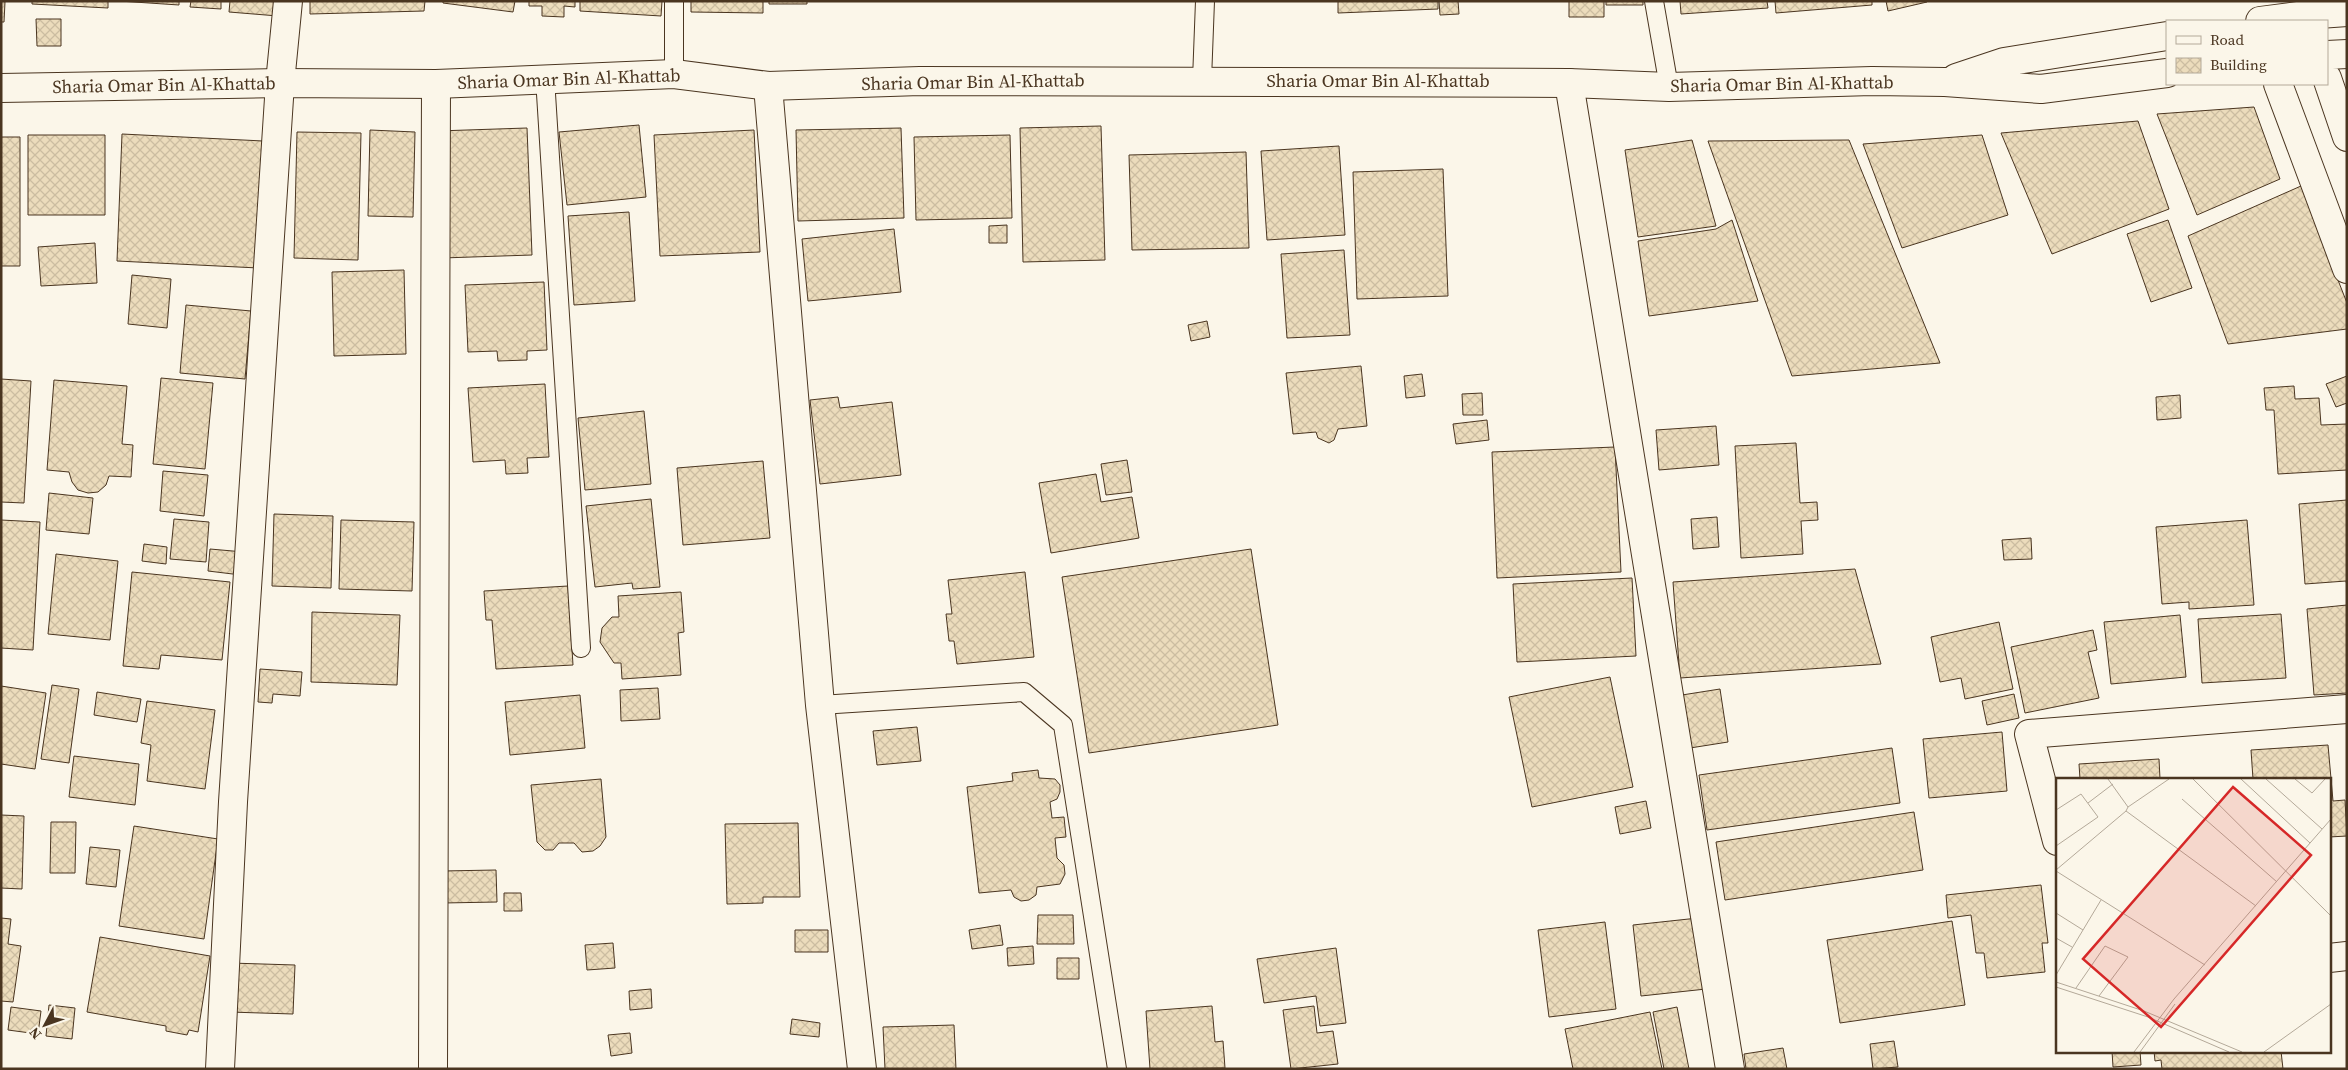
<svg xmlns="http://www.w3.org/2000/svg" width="2348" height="1070" viewBox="0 0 2348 1070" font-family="'Source Serif 4',serif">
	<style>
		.building { fill: url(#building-cross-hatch); stroke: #4a3520 }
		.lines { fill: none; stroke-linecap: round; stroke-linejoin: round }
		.service-casing { stroke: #4a3520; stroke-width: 20 }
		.minor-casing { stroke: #4a3520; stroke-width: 30 }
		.secondary-casing { stroke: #4a3520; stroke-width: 30 }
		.service { stroke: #fbf6e9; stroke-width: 18 }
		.minor { stroke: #fbf6e9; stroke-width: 28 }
		.secondary { stroke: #fbf6e9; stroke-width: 28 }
		.labels { text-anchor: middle; stroke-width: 4; stroke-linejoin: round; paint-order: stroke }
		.street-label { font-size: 18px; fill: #4a3520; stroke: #fbf6e9 }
		.inset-road { fill: none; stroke: #b4a999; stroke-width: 1 }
		.view { fill: #d62828; fill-opacity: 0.15; stroke: #d62828; stroke-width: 2.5 }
		.inset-edge { fill: none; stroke: #4a3520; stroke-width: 2.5 }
	</style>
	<defs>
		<pattern id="building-cross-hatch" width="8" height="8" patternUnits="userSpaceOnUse" patternTransform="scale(1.25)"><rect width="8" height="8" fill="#ecdcbc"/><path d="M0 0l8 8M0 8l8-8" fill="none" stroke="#ccbda1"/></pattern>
	</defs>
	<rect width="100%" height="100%" fill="#fbf6e9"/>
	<path class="building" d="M1,1L5,2L4,22H1Z
		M32,1H108V8L32,4Z
		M119,1H179V5Z
		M191,1H221V9L190,7Z
		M230,1H279L278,16L229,12Z
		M310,1H425L424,11L310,14Z
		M443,1H515L513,12L443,3Z
		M529,1H575V7L564,6V17L542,16V6H529Z
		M580,1H662L661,16L580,11Z
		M691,1H763V13L691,12Z
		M769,1H807V4H769Z
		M1338,1H1438V9L1338,13Z
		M1439,1H1458L1459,14L1440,15Z
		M1569,1H1604V17H1569Z
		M1606,1H1643V5H1606Z
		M1680,1H1767L1768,8L1681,14Z
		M1775,1H1872V5L1776,13Z
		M1886,1H1927V2L1888,11Z
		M36,19H61V46H37Z
		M2254,107L2280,179L2197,215L2157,114Z
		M2138,121L2169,209L2052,254L2001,133Z
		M639,125L646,197L567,205L559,132Z
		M1101,126L1105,260L1023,262L1020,128Z
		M527,128L532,255L442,258L437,131Z
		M901,128L904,218L798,221L796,130Z
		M370,130L415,132L413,217L368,216Z
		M754,130L760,252L660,256L654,135Z
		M297,132L361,133L358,260L294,258Z
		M122,134L263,141L258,268L117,261Z
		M28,135H105V215H28Z
		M1010,135L1012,218L916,220L914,137Z
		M1982,135L2008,215L1902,248L1863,144Z
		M1,137H20V266H1Z
		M1692,140L1716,226L1638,237L1625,150Z
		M1849,140L1940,363L1792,376L1708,141Z
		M1339,146L1345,235L1267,240L1261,151Z
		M1246,152L1249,248L1132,250L1129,155Z
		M1443,169L1448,296L1357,299L1353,172Z
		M2301,186L2347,303V329L2228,344L2188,236Z
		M629,212L635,301L574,305L568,216Z
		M1732,220L1758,301L1649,316L1638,241L1716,229Z
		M2168,220L2192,288L2151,302L2127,234Z
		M1007,225V243H989V226Z
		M894,229L901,292L808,301L802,239Z
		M95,243L97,283L41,286L38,247Z
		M1344,250L1350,335L1287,338L1281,254Z
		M404,270L406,354L334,356L332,272Z
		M132,275L171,279L167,328L128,324Z
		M544,282L547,350L527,351V360L498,361L497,351L468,352L465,285Z
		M186,305L251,311L245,379L180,373Z
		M1207,321L1210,337L1191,341L1188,325Z
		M1361,366L1367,426L1338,429L1334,440L1329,443L1318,438L1316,432L1293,434L1286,373Z
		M1422,374L1425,396L1406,398L1404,376Z
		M2347,376V403L2336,407L2326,384Z
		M161,378L213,383L205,469L153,464Z
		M1,379L31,381L24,503L1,502Z
		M54,380L127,386L122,444L133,445L131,477L109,476L106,485L98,492L88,493L78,490L72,482L69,472L47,470Z
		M545,384L549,457L527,458L528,473L506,474L505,460L473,462L468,388Z
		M2294,386L2295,399L2319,398L2321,425L2347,424V470L2278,474L2274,410H2266L2264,388Z
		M1482,393L1483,415H1463L1462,394Z
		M2180,395L2181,418L2157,420L2156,397Z
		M838,397L840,408L892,402L901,475L820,484L810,400Z
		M644,411L651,484L585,490L578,418Z
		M1487,420L1489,440L1456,444L1453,424Z
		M1716,426L1719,465L1659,470L1656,430Z
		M1796,443L1800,503L1817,502L1818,520L1801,521L1803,554L1741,558L1735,446Z
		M1615,447L1621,572L1497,578L1492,452Z
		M1127,460L1132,492L1106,495L1101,464Z
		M763,461L770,538L683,545L677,468Z
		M163,471L208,475L204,516L160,511Z
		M1096,474L1101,502L1132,497L1139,538L1051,553L1039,483Z
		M49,493L93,498L89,534L46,530Z
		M651,499L660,587L633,589L632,583L595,587L586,506Z
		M2347,500V586L2346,581L2305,584L2299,504Z
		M274,514L333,516L331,588L272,586Z
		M1717,517L1719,547L1693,549L1691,519Z
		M174,519L209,522L206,562L170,559Z
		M1,520L40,522L33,650L1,648Z
		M341,520L414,522L412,591L339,589Z
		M2247,520L2254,605L2189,609V602L2162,604L2156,527Z
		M2031,538L2032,559L2004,560L2002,540Z
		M144,544L167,547L166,564L142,561Z
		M210,549L244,552L241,575L208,571Z
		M1251,549L1278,725L1089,753L1062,577Z
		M56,554L118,561L110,640L48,634Z
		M1855,569L1881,664L1680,678L1673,582Z
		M132,572L230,582L222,660L161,655L159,669L123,666Z
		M1025,572L1034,657L957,664L954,641H949L946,614H952L948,580Z
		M1632,578L1636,656L1517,662L1513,584Z
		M568,586L573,665L496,669L492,620H486L484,591Z
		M681,592L684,632L678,633L681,675L622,679L621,663H614L600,642L602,628L612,617H619L618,596Z
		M2347,605V693L2314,695L2307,609Z
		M312,612L400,615L397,685L311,682Z
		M2281,614L2286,678L2202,683L2198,619Z
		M2180,615L2186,677L2111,684L2104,622Z
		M1999,622L2013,689L1965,699L1961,678L1940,682L1931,637Z
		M2093,630L2097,650L2088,652L2099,698L2025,713L2011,647Z
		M260,669L302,672L300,696L273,694L272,703L258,702Z
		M1610,677L1633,787L1532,807L1509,697Z
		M52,685L79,689L69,763L41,759Z
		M1,686L46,693L35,769L1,764Z
		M658,688L660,719L621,721L620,690Z
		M1720,689L1728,742L1690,748L1682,695Z
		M97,692L141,699L137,722L94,715Z
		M2014,694L2019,718L1987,725L1982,701Z
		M580,695L585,748L510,755L505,702Z
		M147,701L215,710L205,789L147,781L151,745L141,743Z
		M917,727L921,761L877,765L873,731Z
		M2002,732L2007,791L1929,798L1923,739Z
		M2328,745L2333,801L2345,800L2347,836L2329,837V779H2253L2251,750Z
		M1892,748L1900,803L1707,830L1699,775Z
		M74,756L139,764L135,805L69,797Z
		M2159,759L2160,779H2080L2079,764Z
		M1038,770L1039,778L1055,779L1060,785V792L1057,799L1050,802L1052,818L1064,817L1066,837L1055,838L1057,858L1064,865L1065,874L1060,884L1037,887L1036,895L1029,900L1021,901L1014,897L1011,890L979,893L967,787L1013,781L1012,773Z
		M601,779L606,837L600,846L593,851L582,852L574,843H559L553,850H545L537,842L531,785Z
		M1646,801L1651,828L1620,834L1615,807Z
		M1914,812L1923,870L1725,900L1716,842Z
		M1,815L24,816L22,889L1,888Z
		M51,822H76L75,873H50Z
		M798,823L800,897H763V903L727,904L725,824Z
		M134,826L218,839L204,939L119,926Z
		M90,847L120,850L116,887L86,884Z
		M496,870L497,902L443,903L442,871Z
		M2041,885L2048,943H2042L2045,972L1987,978L1984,953H1976L1971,915L1948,918L1946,895Z
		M504,893H521L522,911H504Z
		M1038,915H1073L1074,944H1037Z
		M1,918L11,919L8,944L21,946L13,1002L1,1001Z
		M1698,918L1706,989L1641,996L1633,925Z
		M1952,921L1965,1005L1840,1023L1827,940Z
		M1605,922L1616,1009L1549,1017L1538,930Z
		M1000,925L1003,945L972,949L969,930Z
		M795,930H828V952H795Z
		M100,937L210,956L198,1032L189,1030L187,1035L166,1031V1026L87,1012Z
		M613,943L615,968L587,970L585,945Z
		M1033,946L1034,964L1008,966L1007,948Z
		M1336,948L1346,1023L1320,1026L1316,996L1264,1003L1257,959Z
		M1057,958H1079V979H1057Z
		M230,963L295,965L293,1014L229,1012Z
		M651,989L652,1008L630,1010L629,991Z
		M49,1005L75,1008L72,1039L46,1036Z
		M1212,1006L1215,1042L1223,1041L1225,1068L1150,1069L1146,1011Z
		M1314,1006L1317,1033L1333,1031L1338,1064L1291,1069L1283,1010Z
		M11,1007L41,1011L38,1034L8,1030Z
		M1677,1007L1689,1069H1664L1653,1012Z
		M1650,1012L1662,1069H1573L1565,1029Z
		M792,1019L820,1023L819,1037L790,1034Z
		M954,1025L956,1069H885L883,1027Z
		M630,1033L632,1053L611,1056L608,1035Z
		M1894,1041L1898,1067L1873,1069L1870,1044Z
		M1783,1048L1787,1069H1746L1744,1054Z
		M2112,1051H2140L2141,1065L2113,1067Z
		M2154,1051H2281L2283,1069H2162L2161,1060L2155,1061Z"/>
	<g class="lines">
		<g class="service-casing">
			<path id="service" d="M674,1V74
				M1654,1L1669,87
				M545,78L581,648
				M1202,80L1205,1
				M820,705L1024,692L1063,725L1117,1069"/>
		</g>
		<g class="minor-casing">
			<path id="minor" d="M1569,83L1730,1069
				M768,86L820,705L862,1069
				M2057,841L2029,734L2347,709
				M2329,958L2347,956
				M220,1069L233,802L280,83L288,1
				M433,1069L436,84"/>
		</g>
		<g class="secondary-casing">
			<path id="secondary" d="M2260,21L2305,15L2347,12
				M2327,55L2347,54
				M1956,78L2004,62L2167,36
				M2327,78L2347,137
				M2278,84L2347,269
				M1,88L280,83L436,84L674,74L768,86L920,81L1569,83L1669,87L1872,81L1945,82L2041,89L2167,73"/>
		</g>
		<use href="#service" class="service"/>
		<use href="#minor" class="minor"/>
		<use href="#secondary" class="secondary"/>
	</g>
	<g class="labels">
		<g class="street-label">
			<text transform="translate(569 79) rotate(-2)" y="6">Sharia Omar Bin Al-Khattab</text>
			<text x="1378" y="87">Sharia Omar Bin Al-Khattab</text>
			<text transform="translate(973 82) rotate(-1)" y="6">Sharia Omar Bin Al-Khattab</text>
			<text transform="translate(1782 84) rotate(-1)" y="6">Sharia Omar Bin Al-Khattab</text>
			<text transform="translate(164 85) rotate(-1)" y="6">Sharia Omar Bin Al-Khattab</text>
		</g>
	</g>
	<g transform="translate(2056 778)">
		<rect width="275" height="275" fill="#fbf6e9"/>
		<path class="inset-road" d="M52,1L72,29L70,33L200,128M137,1L275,138M185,1L254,65M210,1L266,51M239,1L256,15L269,1M126,21L221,104M32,25L57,6M72,29L113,1M0,32L25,16L42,39L0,68M0,92L70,33M0,93L149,187M0,135L27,152M0,160L16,169M0,197L45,122M0,204L88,233L186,274M0,209L92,239L173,274M20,210L49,168L72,179L43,218M78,274L118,221L275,41M84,274L119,226M208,274L275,226"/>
		<path class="view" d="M177,9L255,77L105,249L27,181Z"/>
		<rect width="275" height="275" class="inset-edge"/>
	</g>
	<rect width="2348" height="1070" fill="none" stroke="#4a3520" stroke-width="5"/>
	<rect x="2166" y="20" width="162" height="65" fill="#fbf6e9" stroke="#b4a999"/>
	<rect x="2176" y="36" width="25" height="8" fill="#fbf6e9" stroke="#b4a999"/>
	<text x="2210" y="45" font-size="15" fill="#4a3520">Road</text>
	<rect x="2176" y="58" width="25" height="15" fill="url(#building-cross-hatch)" stroke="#b4a999"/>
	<text x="2210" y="70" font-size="15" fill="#4a3520">Building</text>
	<g transform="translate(45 1025) rotate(229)" stroke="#fbf6e9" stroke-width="4" paint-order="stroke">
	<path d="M0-4L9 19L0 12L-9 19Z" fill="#4a3520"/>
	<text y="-8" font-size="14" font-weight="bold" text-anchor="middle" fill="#4a3520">N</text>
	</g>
</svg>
